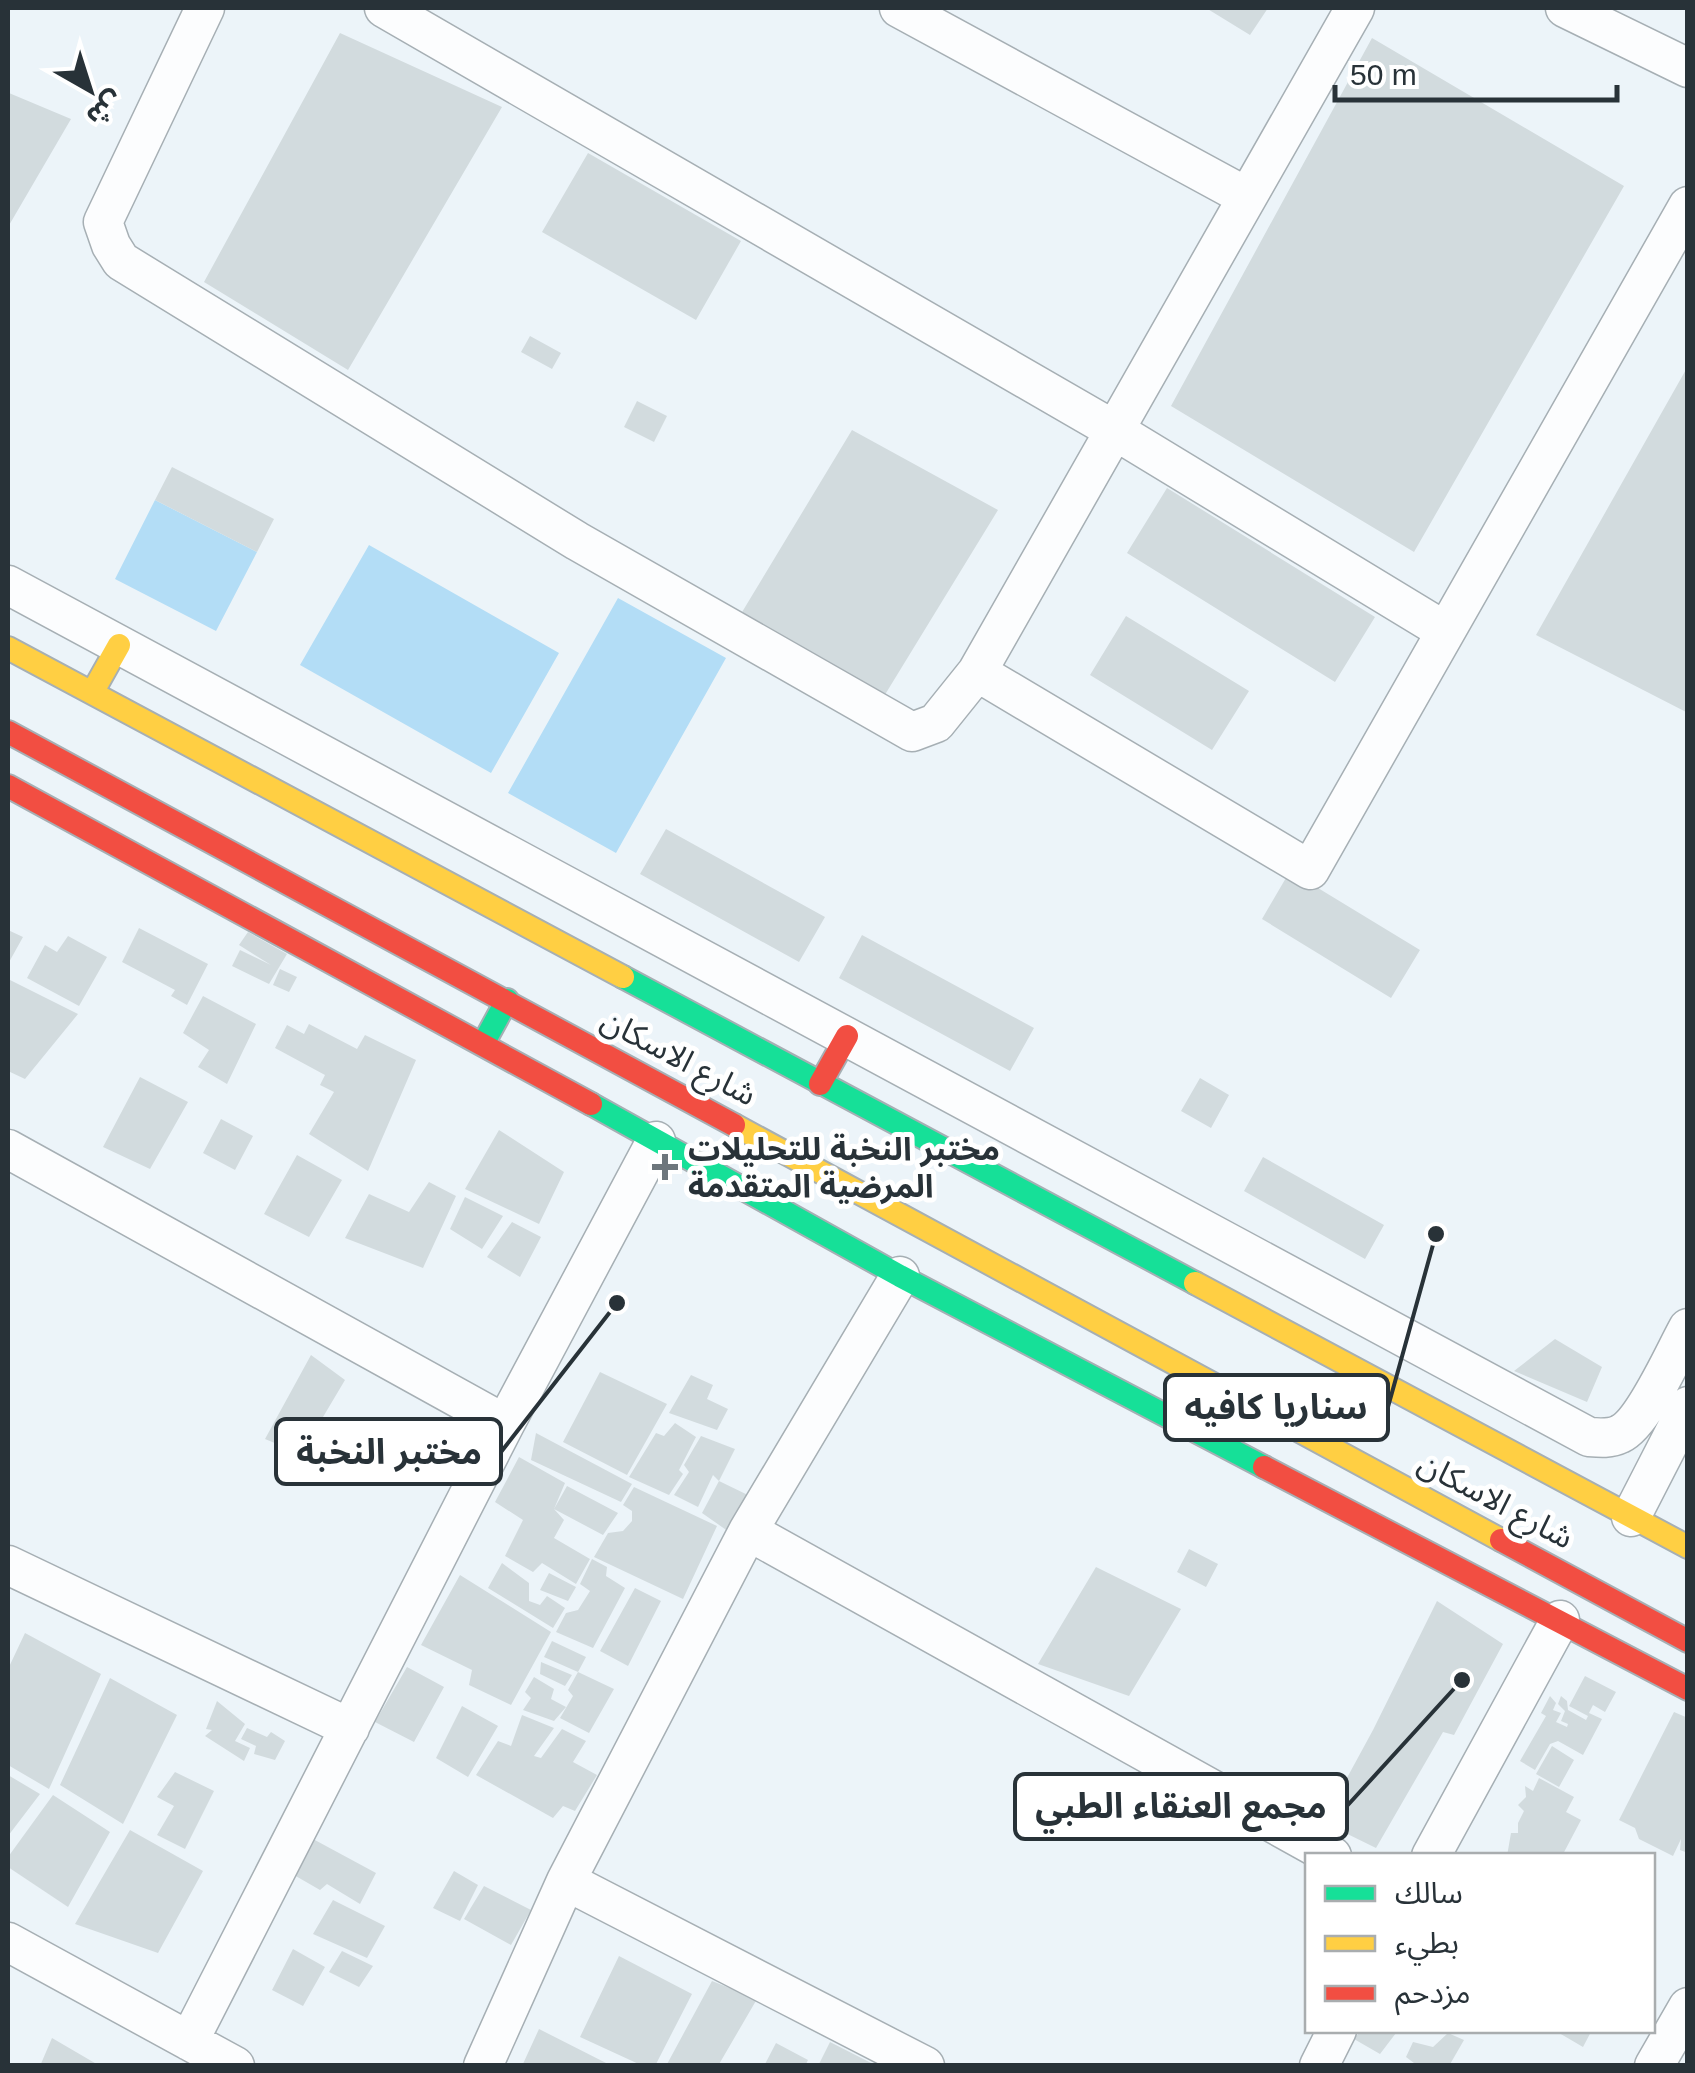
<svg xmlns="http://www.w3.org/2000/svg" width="1695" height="2073" viewBox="0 0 1695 2073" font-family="Helvetica,'Noto Sans Arabic',sans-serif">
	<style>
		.green { fill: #b3ddf6 }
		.building { fill: #d2dbde }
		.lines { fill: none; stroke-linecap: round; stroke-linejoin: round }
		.street-casing { stroke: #a6afb4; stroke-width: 41 }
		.fast-casing { stroke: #a6afb4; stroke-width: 26 }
		.slow-casing { stroke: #a6afb4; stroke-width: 26 }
		.jam-casing { stroke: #a6afb4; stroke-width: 26 }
		.street { stroke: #fcfdfe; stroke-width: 38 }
		.fast { stroke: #16e098; stroke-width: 22 }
		.slow { stroke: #ffcf43; stroke-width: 22 }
		.jam { stroke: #f24e42; stroke-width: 22 }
		.poi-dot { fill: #6d767c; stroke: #fff; stroke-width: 4 }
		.labels { text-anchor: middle; stroke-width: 10; stroke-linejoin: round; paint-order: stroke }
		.street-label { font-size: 32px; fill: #283238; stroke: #fff }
		.poi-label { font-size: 32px; font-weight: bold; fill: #283238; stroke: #fff; text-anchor: start }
		.leader { fill: none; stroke: #283238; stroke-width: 4 }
		.callout-dot { fill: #283238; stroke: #fff; stroke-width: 4 }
		.callout { fill: #fff; stroke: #283238; stroke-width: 4 }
		.callout-label { font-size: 35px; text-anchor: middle; font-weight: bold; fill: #283238 }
	</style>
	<rect width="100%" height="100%" fill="#ecf4f9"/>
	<path class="green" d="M155,500L257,552L216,631L115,579Z
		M369,545L559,653L491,773L300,665Z
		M618,598L726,658L616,853L508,793Z"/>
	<path class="building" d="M1206,8H1268L1250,35Z
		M340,33L502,107L348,370L204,282Z
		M1372,38L1624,186L1414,552L1171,406Z
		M9,93L71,119L8,227V97Z
		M588,153L741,241L696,320L542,232Z
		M530,336L561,353L552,369L521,352Z
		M1688,366V713L1536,635Z
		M637,401L667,416L654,442L624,427Z
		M852,430L998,510L875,711L730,632Z
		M172,467L274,519L257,552L155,500Z
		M1167,488L1375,617L1335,682L1127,553Z
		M1126,616L1249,691L1212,750L1090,675Z
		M666,829L825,917L799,962L640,874Z
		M1290,871L1420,950L1391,998L1262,919Z
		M139,928L208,964L187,1005L171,996L175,990L122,962Z
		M8,930L23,937L8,964Z
		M248,932L287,954L269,984L232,966L240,950L271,965L239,945Z
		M862,935L1034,1028L1010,1071L839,978Z
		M68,936L107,957L79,1006L27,978L45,945L57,952Z
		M280,969L297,977L289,992L273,985Z
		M8,979L78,1014L25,1079L8,1071Z
		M203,996L256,1024L227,1084L198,1067L209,1050L183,1033Z
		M309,1024L357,1049L365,1035L416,1060L368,1171L309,1134L334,1092L320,1085L325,1075L275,1048L287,1025L304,1034Z
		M140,1077L188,1102L150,1169L103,1147Z
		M1200,1078L1229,1095L1211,1128L1181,1111Z
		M221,1119L253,1136L235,1170L203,1153Z
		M499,1130L564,1172L539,1224L465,1189Z
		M297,1155L342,1180L309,1237L264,1214Z
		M1263,1157L1384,1225L1365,1259L1244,1191Z
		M429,1182L456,1196L423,1268L345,1238L369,1194L409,1212Z
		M465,1197L503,1216L482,1249L450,1229Z
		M512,1222L541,1237L520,1277L487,1257Z
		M1555,1339L1602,1367L1587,1402L1514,1371Z
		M311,1355L345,1380L301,1454L265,1439Z
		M600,1372L667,1404L627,1475L563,1442Z
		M691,1375L713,1385L707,1399L728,1409L717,1430L669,1413Z
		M675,1423L696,1437L679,1470L683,1474L669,1495L629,1477L656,1433L664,1436Z
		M536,1433L632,1484L621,1502L531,1460Z
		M701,1436L735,1449L719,1481L713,1475L698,1507L674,1495L689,1472L684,1465Z
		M519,1457L565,1483L554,1509L567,1486L618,1513L603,1535L554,1509L564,1520L554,1538L590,1559L576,1584L542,1563L533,1572L505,1556L523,1520L495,1502Z
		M719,1481L752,1497L732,1534L702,1513Z
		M634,1487L717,1526L683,1599L594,1557L608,1533L623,1531L632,1521V1511L623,1505Z
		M1189,1549L1218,1564L1206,1587L1177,1572Z
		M592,1559L607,1567L606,1576L625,1588L593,1648L556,1632L566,1613L578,1610L590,1591L580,1584Z
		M502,1563L529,1583V1601L540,1605L547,1596L565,1608L553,1628L488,1588Z
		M1096,1567L1181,1609L1129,1696L1038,1664Z
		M549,1573L576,1587L568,1601L540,1590Z
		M460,1575L551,1632L511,1705L469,1685L472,1670L421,1645Z
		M635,1588L661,1601L628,1666L600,1651Z
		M1437,1601L1503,1644L1454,1735L1443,1732L1376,1848L1323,1822L1373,1730Z
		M25,1633L101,1674L49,1789L8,1765V1669Z
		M552,1641L586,1657L578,1672L544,1657Z
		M541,1662L572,1675L565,1686L540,1674Z
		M407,1667L444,1687L414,1742L375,1722Z
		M578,1672L614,1689L589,1733L560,1718L573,1696L568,1690Z
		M1585,1676L1616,1692L1605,1712L1593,1705L1589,1713L1602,1719L1583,1755L1558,1741L1550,1744L1535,1770L1520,1761L1546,1716L1541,1713L1550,1696L1556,1703L1553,1710L1561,1713L1556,1722L1567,1727L1568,1724L1561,1721L1565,1711L1558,1704L1561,1696L1567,1701L1568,1710L1586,1720L1588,1716L1569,1706Z
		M534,1677L554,1689L551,1699L566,1707L554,1721L523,1710L531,1698L525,1692Z
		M110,1678L177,1715L123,1824L60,1785Z
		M217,1701L245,1724L235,1741L250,1748L244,1761L205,1736L212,1730L206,1729Z
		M462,1706L498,1726L468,1777L436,1758Z
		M1674,1712L1688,1718V1853L1680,1850L1681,1839L1673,1856L1639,1839L1635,1828L1619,1820Z
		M522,1715L554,1728L534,1756L541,1758L562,1729L586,1741L573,1762L597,1775L575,1811L563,1806L553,1818L476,1775L498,1741L511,1746Z
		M247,1728L267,1737L271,1732L285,1741L275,1760L254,1754L256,1746L241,1739Z
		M1552,1746L1574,1760L1559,1787L1536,1774Z
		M175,1772L214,1791L185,1849L157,1835L174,1806L157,1797Z
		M8,1775L40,1794L8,1836Z
		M1539,1778L1574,1797L1566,1812L1581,1820L1562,1856H1507L1511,1833H1518V1823L1524,1811L1518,1805L1526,1797L1525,1786L1533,1791Z
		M53,1795L110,1832L68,1907L8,1867V1857Z
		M130,1830L203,1871L158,1953L75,1924Z
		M313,1839L376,1873L360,1904L327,1884L320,1890L294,1875Z
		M454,1871L478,1885L460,1921L433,1908Z
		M484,1886L531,1910L511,1945L464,1919Z
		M333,1900L385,1926L367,1958L313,1934Z
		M293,1949L325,1967L303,2006L272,1990Z
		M342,1951L373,1966L359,1987L329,1972Z
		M619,1956L692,1994L655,2066H643L580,2037Z
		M712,1981L757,1999L718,2066H666Z
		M539,2029L612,2066H522Z
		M1361,2030H1390L1396,2033L1380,2054L1354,2039Z
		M1554,2030H1592L1583,2047Z
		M1448,2033L1464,2040L1449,2066H1418L1406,2057L1413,2042L1433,2047Z
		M52,2038L100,2066H40Z
		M830,2042L877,2066H818Z
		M776,2043L808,2060L805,2066H764Z"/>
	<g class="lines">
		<g class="street-casing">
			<path id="street" d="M205,8L103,222L111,245L121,261L577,541L912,732L936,723L977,672L1355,8
				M384,8L1114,430L1445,631
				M899,8L1247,197
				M1565,8L1688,68
				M8,585L1589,1437C1600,1438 1610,1439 1620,1434C1644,1423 1674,1353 1688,1328
				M977,672L1310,870L1688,206
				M8,1149L505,1424
				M1631,1517L1688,1406
				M748,1531L1332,1856
				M8,1565L350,1728
				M1431,1856L1560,1620
				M566,1881L925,2066
				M8,1942L235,2066
				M189,2041L505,1424L656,1141
				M483,2066L566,1881L748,1531L900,1276
				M1319,2066L1337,2030
				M1654,2066L1688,2007"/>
		</g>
		<g class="fast-casing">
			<path id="fast" d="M623,977L1195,1283
				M483,1044L507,1000
				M591,1104L900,1276L1264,1467"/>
		</g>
		<g class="slow-casing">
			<path id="slow" d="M8,648L623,977
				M92,693L119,645
				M734,1125L1501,1540
				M1195,1283L1688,1547"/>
		</g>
		<g class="jam-casing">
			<path id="jam" d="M8,732L734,1125
				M8,786L591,1104
				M820,1084L847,1036
				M1264,1467L1688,1689
				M1501,1540L1688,1641"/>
		</g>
		<use href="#street" class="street"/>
		<use href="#fast" class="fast"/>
		<use href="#slow" class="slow"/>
		<use href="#jam" class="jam"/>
	</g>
	<path class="poi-dot" d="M660 1152h10v10h10v10h-10v10h-10v-10h-10v-10h10z"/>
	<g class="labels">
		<g class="street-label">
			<text transform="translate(679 1057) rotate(28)" y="11">شارع الاسكان</text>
			<text transform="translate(1496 1500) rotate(28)" y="11">شارع الاسكان</text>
		</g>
		<g class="poi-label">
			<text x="688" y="1160">مختبر النخبة للتحليلات<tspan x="688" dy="37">المرضية المتقدمة</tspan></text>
		</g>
	</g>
	<path class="leader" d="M1436 1234L1388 1407M617 1303L501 1452M1462 1680L1347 1806"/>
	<g class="callout-dot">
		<circle cx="1436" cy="1234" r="10"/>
		<circle cx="617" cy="1303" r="10"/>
		<circle cx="1462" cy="1680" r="10"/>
	</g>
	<g class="callout">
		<rect x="1165" y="1375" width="223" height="65" rx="10"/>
		<rect x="276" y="1419" width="225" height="65" rx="10"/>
		<rect x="1015" y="1774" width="332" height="65" rx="10"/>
	</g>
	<g class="callout-label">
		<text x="1276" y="1419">سناريا كافيه</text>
		<text x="389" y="1464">مختبر النخبة</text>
		<text x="1181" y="1818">مجمع العنقاء الطبي</text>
	</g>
	<rect width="1695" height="2073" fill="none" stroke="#283238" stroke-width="20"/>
	<rect x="1305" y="1853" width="350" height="180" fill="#ffffff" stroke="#a9adaf" stroke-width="2.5"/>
	<rect x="1325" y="1886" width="50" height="15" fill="#16e098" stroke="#a9adaf" stroke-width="2.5"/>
	<text x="1395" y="1903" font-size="30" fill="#283238">سالك</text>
	<rect x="1325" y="1936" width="50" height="15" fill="#ffcf43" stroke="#a9adaf" stroke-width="2.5"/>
	<text x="1395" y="1953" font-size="30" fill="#283238">بطيء</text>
	<rect x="1325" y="1986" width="50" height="15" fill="#f24e42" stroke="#a9adaf" stroke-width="2.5"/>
	<text x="1395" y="2003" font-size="30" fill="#283238">مزدحم</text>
	<g transform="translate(90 90) rotate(141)" stroke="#ffffff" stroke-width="8" paint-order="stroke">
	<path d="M0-8L18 38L0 25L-18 38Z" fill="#283238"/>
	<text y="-15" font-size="28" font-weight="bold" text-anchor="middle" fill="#283238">ش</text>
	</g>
	<path d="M1335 85v15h282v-15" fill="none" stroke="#283238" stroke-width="5"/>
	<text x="1350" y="85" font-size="30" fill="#283238" stroke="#ffffff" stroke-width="8" paint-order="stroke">50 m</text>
</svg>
